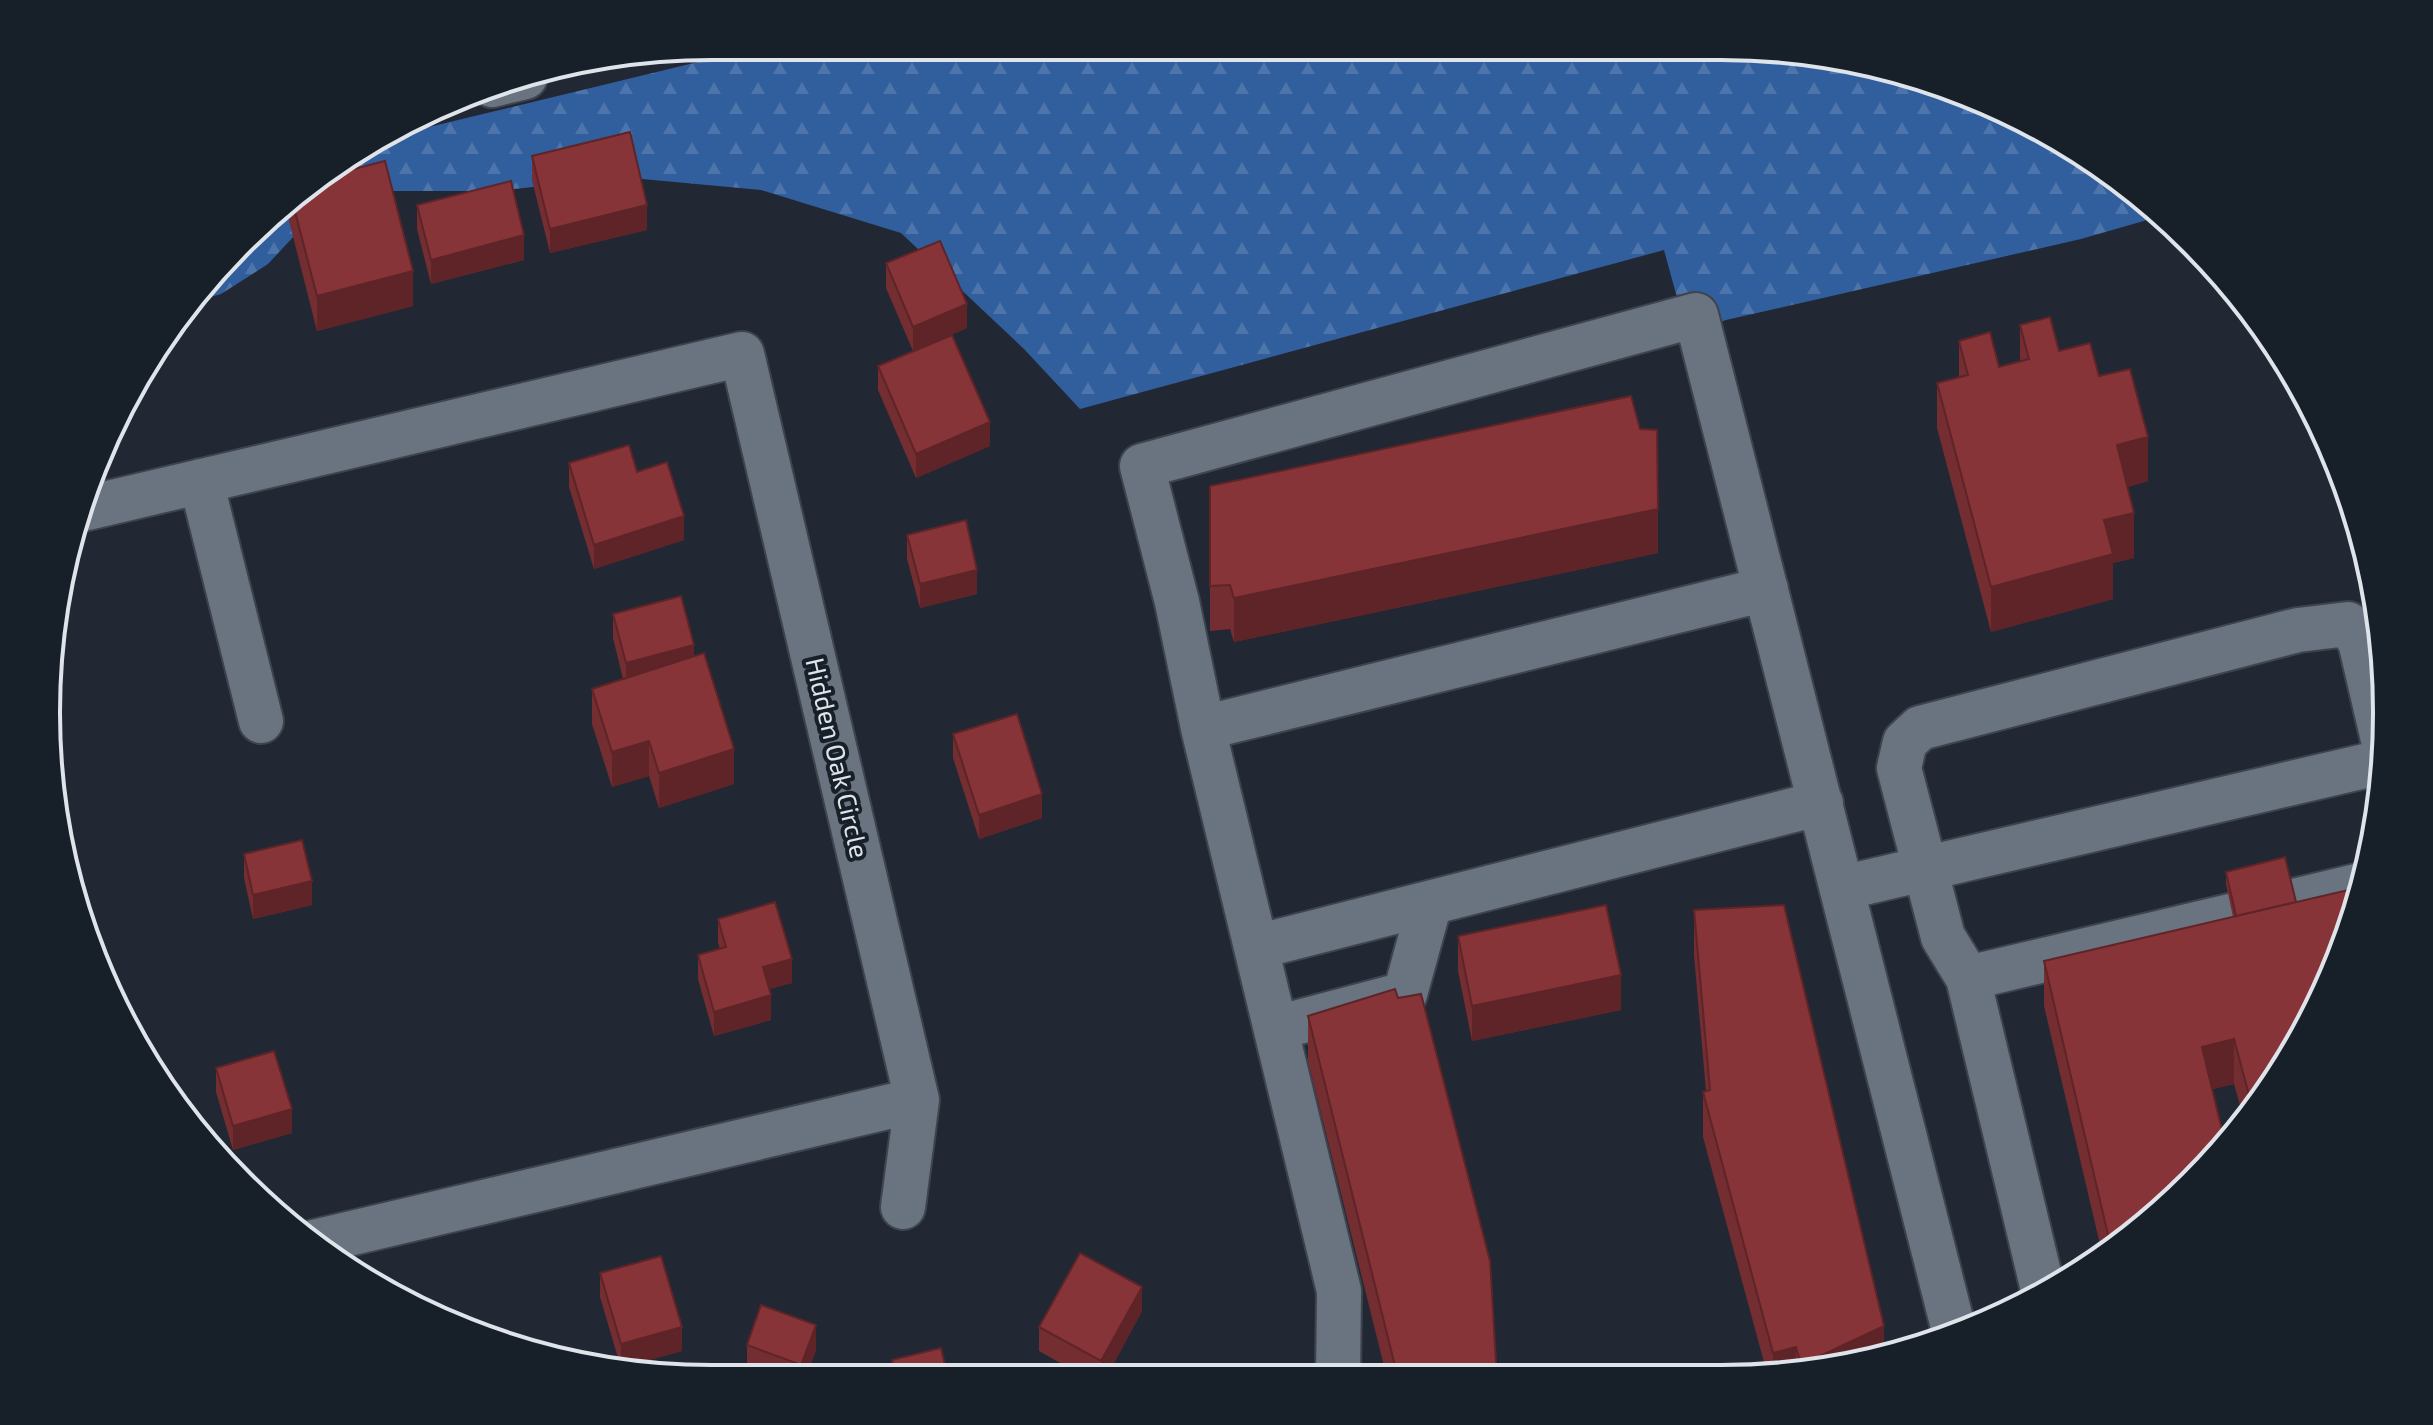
<svg xmlns="http://www.w3.org/2000/svg" width="2433" height="1425" viewBox="0 0 2433 1425" font-family="'Exo 2',sans-serif">
	<style>
		.forest { fill: url(#forest-firs) }
		.lines { fill: none; stroke-linecap: round; stroke-linejoin: round }
		.minor-casing { stroke: #3d444d; stroke-width: 48 }
		.minor { stroke: #6a7380; stroke-width: 44 }
		.wall { fill: #742d31 }
		.shaded-wall { fill: #5e2428 }
		.building { fill: #873439; stroke: #5e2428; stroke-width: 2 }
		.labels { text-anchor: middle; stroke-width: 8; stroke-linejoin: round; paint-order: stroke }
		.street-label { font-size: 26px; fill: #dfe4eb; stroke: #171f29 }
		.rim { fill: none; stroke: #dfe4eb; stroke-width: 4 }
	</style>
	<defs>
		<pattern id="forest-firs" width="22" height="20" patternUnits="userSpaceOnUse" patternTransform="scale(2)"><rect width="22" height="20" fill="#315e9d"/><path d="M5 1l3.5 6h-7zM16 11l3.5 6h-7z" fill="#4e75ab"/></pattern>
	</defs>
	<rect width="100%" height="100%" fill="#212833"/>
	<path class="forest" d="M764,46L1765,47L1935,82L2090,158L2161,216L2081,239L1726,320L1687,334L1664,250L1080,409L1024,349L901,233L761,190L621,177L496,191H336L268,264L221,294L197,301L307,183L400,134Z"/>
	<g class="lines">
		<g class="minor-casing">
			<path id="minor" d="M492,85L525,77
				M201,481L261,721
				M83,509L742,354L917,1100L314,1242
				M1203,728L1766,589
				M1842,888L2382,762
				M1256,947L1821,803
				M1968,978L2361,885
				M1276,1028L1405,994L1430,903
				M903,1207L917,1100
				M2044,1294L1968,978L1943,937L1899,768L1905,742L1920,728L2298,630L2348,624L2360,641L2384,744
				M1338,1378L1339,1291L1203,728L1177,602L1142,466L1696,315L1955,1335"/>
		</g>
		<use href="#minor" class="minor"/>
	</g>
	<path class="wall" d="M532,156L647,230L550,253L532,180Z
		M307,183L413,306L317,331L289,221V203Z
		M417,205L524,260L431,284L417,229Z
		M886,263L967,328L913,351L886,288Z
		M2020,325L2099,376L2148,481L2128,487L2134,558L2113,563V599L1991,632L1937,428V383L1959,377V341L1999,367L2020,361Z
		M878,366L990,446L916,478L878,390Z
		M569,463L637,472L684,540L594,569L569,487Z
		M1210,486L1658,553L1234,642L1230,629L1210,631Z
		M907,535L977,594L920,608L907,559Z
		M613,614L694,656L734,784L659,808L649,776L612,787L592,724V689L623,679L613,638Z
		M953,734L1042,818L979,839L953,758Z
		M244,854L312,905L253,919L244,878Z
		M2226,872L2275,1082L2244,1120L2234,1084L2212,1089L2191,1184L2102,1253L2044,1006V961L2233,917L2226,884Z
		M1694,910L1884,1354L1768,1377L1703,1137V1092L1706,1091L1694,955Z
		M718,919L792,983L769,989L771,1020L714,1036L698,979V955L720,949L718,943Z
		M1458,936L1621,1010L1472,1041L1458,971Z
		M1308,1016L1497,1378H1387L1308,1061Z
		M216,1068L292,1133L233,1150L216,1092Z
		M600,1273L682,1351L621,1368L600,1297Z
		M1142,1311L1106,1378H1087L1039,1351V1327Z
		M747,1345L816,1350L806,1378H769L747,1369Z
		M892,1360L948,1378H892Z"/>
	<path class="shaded-wall" d="M647,205V230L550,253V229Z
		M524,235V260L431,284V260Z
		M413,271V306L317,331V296Z
		M967,304V328L913,351V327Z
		M157,349V373L142,378L155,350Z
		M990,422V446L916,478V454Z
		M2148,437V481L2117,490V445Z
		M1658,509V553L1234,642V598Z
		M2134,513V558L2113,563V599L1991,632V587L2104,520Z
		M684,516V540L594,569V545Z
		M977,570V594L920,608V584Z
		M694,645V669L626,687V663Z
		M649,741V776L612,787V752Z
		M734,749V784L659,808V773Z
		M1042,794V818L979,839V815Z
		M312,881V905L253,919V895Z
		M792,959V983L763,991V967Z
		M1621,975V1010L1472,1041V1006Z
		M771,995V1020L714,1036V1012Z
		M2234,1039V1084L2202,1092V1047Z
		M292,1109V1133L233,1150V1126Z
		M2126,1234L2109,1247V1239Z
		M1142,1287V1311L1106,1378H1101V1361Z
		M816,1325V1350L806,1378H801V1365Z
		M1884,1326V1354L1801,1370V1365Z
		M682,1327V1351L621,1368V1344Z
		M1796,1347V1371L1773,1376V1353Z"/>
	<path class="building" d="M630,132L647,205L550,229L532,156Z
		M385,161L413,271L317,296L292,200L307,183L315,179Z
		M511,181L524,235L431,260L417,205Z
		M940,241L967,304L913,327L886,263Z
		M2050,317L2059,351L2090,343L2099,376L2130,369L2148,437L2117,445L2134,513L2104,520L2113,554L1991,587L1937,383L1968,375L1959,341L1990,332L1999,367L2029,359L2020,325Z
		M952,335L990,422L916,454L878,366Z
		M1631,396L1640,429L1657,430L1658,509L1234,598L1230,585L1210,586V486Z
		M629,445L637,472L667,462L684,516L594,545L569,463Z
		M966,520L977,570L920,584L907,535Z
		M681,596L694,645L626,663L613,614Z
		M704,653L734,749L659,773L649,741L612,752L592,689Z
		M1017,714L1042,794L979,815L953,734Z
		M302,840L312,881L253,895L244,854Z
		M2285,857L2296,902L2236,916L2226,872Z
		M2361,887L2336,967L2275,1082L2253,1110L2234,1039L2202,1047L2222,1130L2240,1125L2191,1184L2126,1234L2109,1239L2044,961Z
		M775,902L792,959L763,967L771,995L714,1012L698,955L726,947L718,919Z
		M1606,905L1621,975L1472,1006L1458,936Z
		M1784,905L1884,1326L1801,1365L1796,1347L1773,1353L1703,1092L1710,1090L1694,910Z
		M1395,989L1398,998L1421,994L1490,1261L1497,1378H1398L1308,1016Z
		M274,1051L292,1109L233,1126L216,1068Z
		M159,1060L163,1074L155,1061Z
		M1080,1253L1142,1287L1101,1361L1039,1327Z
		M661,1256L682,1327L621,1344L600,1273Z
		M761,1305L816,1325L801,1365L747,1345Z
		M941,1348L948,1378H896L892,1360Z"/>
	<g class="labels">
		<g class="street-label">
			<text transform="translate(837 758) rotate(77)" y="9">Hidden Oak Circle</text>
		</g>
	</g>
	<path d="M0 0H2433V1425H0ZM712 60H1721A652 652 0 0 1 2373 712V713A652 652 0 0 1 1721 1365H712A652 652 0 0 1 60 713V712A652 652 0 0 1 712 60Z" fill="#171f29" fill-rule="evenodd"/>
	<path class="rim" d="M712 60H1721A652 652 0 0 1 2373 712V713A652 652 0 0 1 1721 1365H712A652 652 0 0 1 60 713V712A652 652 0 0 1 712 60Z"/>
</svg>
